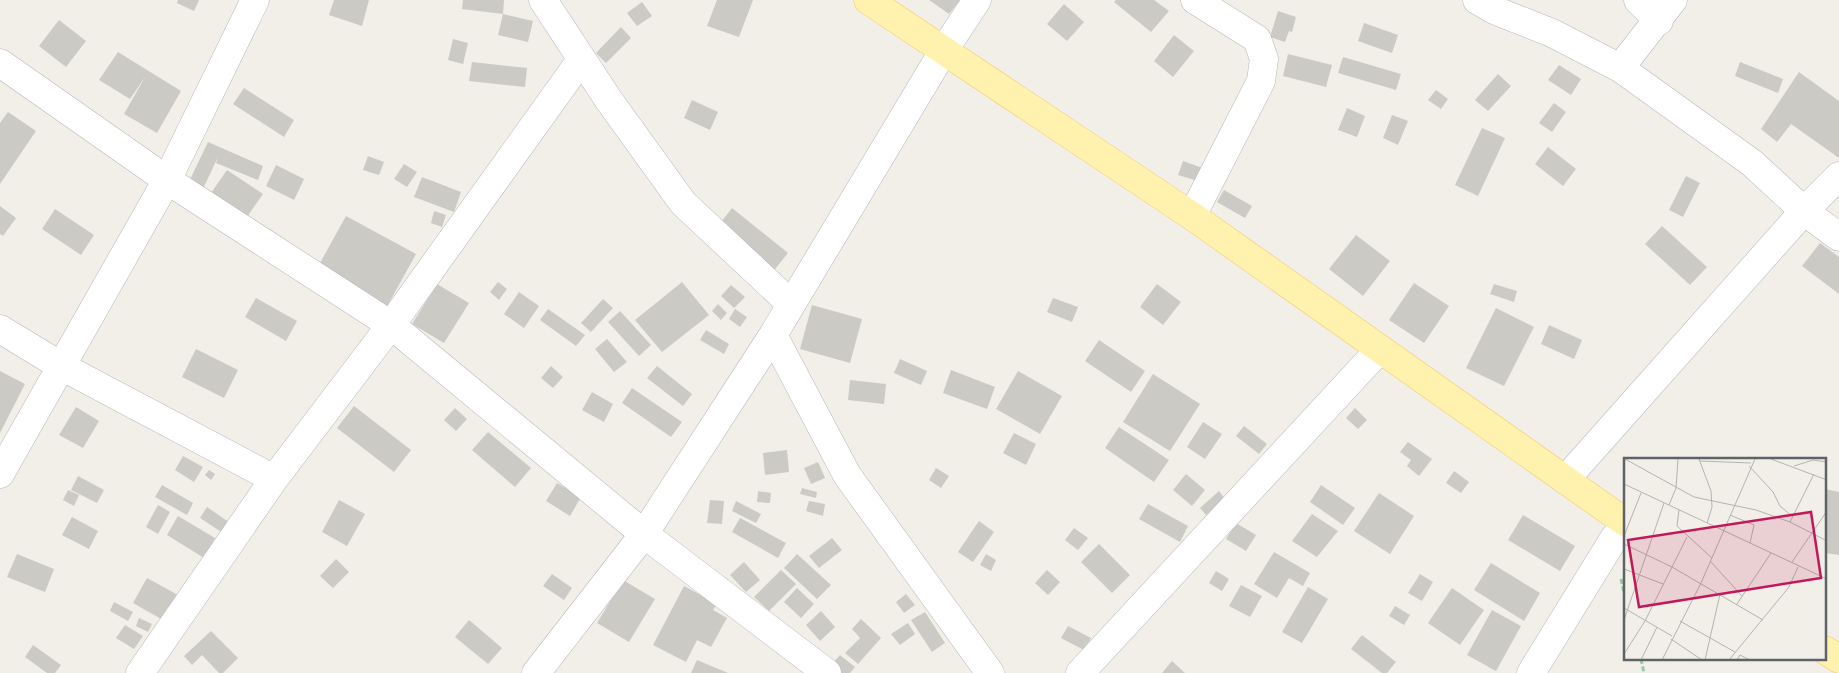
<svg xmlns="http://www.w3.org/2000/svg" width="1839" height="673" viewBox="0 0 1839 673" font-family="'Asap Condensed',sans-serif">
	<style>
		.building { fill: #cccac5 }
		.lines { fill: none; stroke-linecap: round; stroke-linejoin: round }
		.minor-casing { stroke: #b5b8bc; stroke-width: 29 }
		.major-casing { stroke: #f2c960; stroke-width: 29 }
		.path { stroke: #9cc7a9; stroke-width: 3; stroke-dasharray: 5 2.5; stroke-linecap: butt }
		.minor { stroke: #fff; stroke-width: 28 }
		.major { stroke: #fff2af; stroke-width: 28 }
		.inset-road { fill: none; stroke: #b3b3b1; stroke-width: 1 }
		.view { fill: #c2185b; fill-opacity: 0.15; stroke: #c2185b; stroke-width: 2.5 }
		.inset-edge { fill: none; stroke: #5f6368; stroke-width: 2.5 }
	</style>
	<rect width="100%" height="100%" fill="#f1efe8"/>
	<path class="building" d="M178,0H199L194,11L177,3Z
		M334,0H369L362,26L329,15Z
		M463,0H504L503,14L533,21L528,42L498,35L503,14L462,9Z
		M717,0H753L739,37L707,26Z
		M929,0H960L949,14Z
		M1116,0H1154L1169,11L1151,32L1114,2Z
		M642,2L652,16L637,26L627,13Z
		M1064,4L1084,22L1067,41L1047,24Z
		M1278,11L1296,17L1292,32L1289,31L1285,42L1270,37Z
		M59,20L86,41L66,67L39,46Z
		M1364,23L1398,35L1392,53L1358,41Z
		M621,27L631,38L606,63L596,53Z
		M1174,35L1194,51L1173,77L1154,61Z
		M453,39L468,43L463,64L448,60Z
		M118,52L181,91L157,133L124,114L145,77L130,99L99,80Z
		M1288,54L1332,65L1326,87L1283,76Z
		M1343,57L1401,74L1396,90L1338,73Z
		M472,62L527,68L525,87L469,81Z
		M1740,62L1783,79L1778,93L1735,76Z
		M1559,65L1581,79L1571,95L1548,80Z
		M1799,72L1839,101V158L1791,124L1777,142L1761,129Z
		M1498,74L1511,86L1488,111L1475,100Z
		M244,88L294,120L284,137L233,104Z
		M1436,90L1448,99L1441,109L1428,100Z
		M692,100L718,112L710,130L684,118Z
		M1554,103L1566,112L1552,132L1539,123Z
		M1347,108L1365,116L1357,137L1338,130Z
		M8,112L36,131L0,184V123Z
		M1392,115L1408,121L1398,145L1383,138Z
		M1482,128L1505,138L1478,196L1455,185Z
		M208,142L263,166L258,180L216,163L219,155L200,195L186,188Z
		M1548,147L1576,169L1563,186L1535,164Z
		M368,156L384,162L379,175L363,170Z
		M1183,161L1208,170L1204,183L1178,175Z
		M404,164L417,172L407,187L394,179Z
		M276,165L304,179L294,200L266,186Z
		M227,170L263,194L242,224L206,200Z
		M1686,176L1700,183L1683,217L1669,210Z
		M422,177L461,192L454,212L414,197Z
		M1224,190L1252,206L1245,218L1217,202Z
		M0,206L16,218L3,236L0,234Z
		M732,208L788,253L771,274L715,230Z
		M55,209L94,235L81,255L42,229Z
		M434,211L446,215L442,227L431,223Z
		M346,216L416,254L385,310L315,272Z
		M1662,226L1707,267L1690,285L1645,244Z
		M1356,235L1390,261L1363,296L1329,269Z
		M1820,243L1839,257V294L1802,266Z
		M498,282L507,289L499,300L490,292Z
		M682,282L709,315L662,352L635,320Z
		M1414,283L1449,306L1424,343L1389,320Z
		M437,284L469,303L444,343L412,324Z
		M1157,284L1181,302L1163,325L1140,307Z
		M1494,284L1517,291L1514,302L1490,294Z
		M731,285L745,297L734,308L721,296Z
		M519,292L539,306L524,328L504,314Z
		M256,298L297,321L286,341L245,317Z
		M1053,298L1078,307L1072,322L1047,312Z
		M603,299L613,308L591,332L581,323Z
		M718,304L727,313L721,320L712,311Z
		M812,305L862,319L850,363L800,349Z
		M1496,308L1534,327L1504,386L1466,368Z
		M548,309L585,335L576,346L540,320Z
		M735,309L747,317L740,327L729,319Z
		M620,311L651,345L639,356L608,322Z
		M1549,325L1582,340L1574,359L1541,344Z
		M706,330L729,344L724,354L700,340Z
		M607,339L627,362L614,372L595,349Z
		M1099,340L1145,371L1131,392L1085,361Z
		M196,349L238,370L224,398L182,377Z
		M900,359L927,371L921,385L894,373Z
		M551,366L563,377L553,388L541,378Z
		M657,366L692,394L683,406L647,378Z
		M951,370L995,387L987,409L943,393Z
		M0,371L25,384L0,433Z
		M1018,371L1062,396L1040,434L996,409Z
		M1153,374L1200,404L1170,451L1123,422Z
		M850,380L886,384L884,404L848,400Z
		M632,388L682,422L671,437L622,403Z
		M592,392L613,404L604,422L582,410Z
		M354,406L411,450L394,472L337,428Z
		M76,407L99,421L83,448L59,435Z
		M455,408L467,419L456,431L444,420Z
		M1355,408L1367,420L1358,429L1346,418Z
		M1203,422L1222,434L1205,459L1187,447Z
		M1244,426L1267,444L1259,454L1236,436Z
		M1119,427L1169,460L1154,482L1105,448Z
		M488,432L531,468L515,487L472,450Z
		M1014,433L1036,444L1026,465L1003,453Z
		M1408,442L1432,459L1419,476L1407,466L1411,460L1400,452Z
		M787,450L789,472L765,475L763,453Z
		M183,456L203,467L194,482L175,470Z
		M818,462L825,478L811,484L804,468Z
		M936,468L949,476L941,488L929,480Z
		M209,470L215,474L211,480L205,475Z
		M1454,471L1469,482L1461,493L1446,483Z
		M1186,474L1205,490L1192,506L1173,490Z
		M78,476L104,490L97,503L71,490Z
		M557,483L581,497L570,516L546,501Z
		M162,485L193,503L187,515L155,497Z
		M1321,485L1355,508L1343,525L1310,502Z
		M802,488L817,492L816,498L800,494Z
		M1825,489L1839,492V555L1825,553Z
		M68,490L79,495L74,506L63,500Z
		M758,491L771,493L770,503L757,502Z
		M1219,491L1225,499L1206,515L1200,508Z
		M1379,493L1414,516L1390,554L1354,531Z
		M339,500L365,514L347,546L322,532Z
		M710,500L724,501L722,524L707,523Z
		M736,501L761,514L756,523L732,511Z
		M809,501L825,504L823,516L806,511Z
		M1148,504L1188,526L1180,542L1139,519Z
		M158,505L170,512L158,534L146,527Z
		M207,507L230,523L223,533L200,518Z
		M1312,514L1338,531L1317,557L1292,541Z
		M1523,515L1575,546L1560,571L1508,540Z
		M178,516L215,538L204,558L167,535Z
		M72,517L98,531L89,549L62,535Z
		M740,518L786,543L778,558L732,532Z
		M979,521L994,532L973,562L958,552Z
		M1236,523L1256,535L1246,551L1226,539Z
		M1074,528L1088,538L1078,550L1065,540Z
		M832,538L842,550L819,568L809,556Z
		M1099,544L1130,575L1112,593L1081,562Z
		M1274,552L1310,573L1303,586L1289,578L1277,598L1254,584Z
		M17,554L54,569L45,592L7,577Z
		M797,554L831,585L817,599L784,568Z
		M986,554L996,560L991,571L980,565Z
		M336,559L349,572L333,588L320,576Z
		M744,562L760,580L746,592L730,575Z
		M1491,563L1540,593L1524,621L1474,590Z
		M781,570L796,584L769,611L754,597Z
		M1047,570L1060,582L1048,595L1035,583Z
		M1216,571L1229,579L1222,591L1209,583Z
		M552,574L572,588L564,600L543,586Z
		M1420,574L1433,582L1422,601L1408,593Z
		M147,578L178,595L163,620L133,603Z
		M623,580L655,599L629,642L597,623Z
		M1241,585L1262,596L1250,617L1229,606Z
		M684,586L717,604L713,610L727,618L711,647L697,640L686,662L653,645Z
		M1308,587L1328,599L1302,643L1282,632Z
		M797,588L814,604L801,618L784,602Z
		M1452,588L1484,610L1460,645L1428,623Z
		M906,594L915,605L904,613L896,602Z
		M114,602L133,612L128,621L110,611Z
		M1395,606L1410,615L1404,625L1389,616Z
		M1492,610L1521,626L1496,671L1467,655Z
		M821,611L835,627L820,641L806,625Z
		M925,612L945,643L932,652L911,620Z
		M139,618L152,624L148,632L136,626Z
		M861,619L881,638L858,664L845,653L860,638L852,629Z
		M469,620L502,648L488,664L455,637Z
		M908,623L915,634L900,645L891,634Z
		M125,625L143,636L134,649L116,638Z
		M1068,626L1091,638L1084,650L1061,638Z
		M211,631L238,658L223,673H219L202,655L192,665L184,656Z
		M1362,635L1396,662L1387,673H1382L1351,649Z
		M33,645L61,665L55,673H47L25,657Z
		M840,655L855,667L850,673H841L831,665Z
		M697,660L728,673H691Z
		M1172,661L1185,673H1162Z"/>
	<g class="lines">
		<g class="minor-casing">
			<path id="minor" d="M543,0L608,99L683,203L791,304
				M1477,0L1494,10L1552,33L1620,68L1752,163L1804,211L1839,237
				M1638,0L1659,21
				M0,63L167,180L391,325L644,534L827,673
				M1620,68L1673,0
				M1192,216L1261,81L1264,59L1257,39L1195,0
				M0,329L61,366L274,479
				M773,335L847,475L990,673
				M0,474L167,180L255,0
				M1565,480L1804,211L1839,176
				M140,673L274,479L391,325L581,60
				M536,673L644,534L773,335L944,50L977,0
				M1080,673L1380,349
				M1531,673L1613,540L1625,524"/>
		</g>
		<g class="major-casing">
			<path id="major" d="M868,0L1192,216L1625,522
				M1825,650L1839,659"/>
		</g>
		<path class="path" d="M1621,579L1625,598
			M1641,659L1644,673"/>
		<use href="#minor" class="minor"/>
		<use href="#major" class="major"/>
	</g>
	<g transform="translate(1624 458)">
		<rect width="202" height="202" fill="#f1efe8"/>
		<path class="inset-road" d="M1,1L70,39L132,52L166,64L203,83M75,1L87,33L88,49L83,65M147,1L203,22M76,3L127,5M125,8L149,34L156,48L169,59M170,8L189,2L203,4M0,26L203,121M45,47L52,30L54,1M55,52L53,68L88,100M106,57L130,67L126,85M166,64L190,16M0,78L17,35M0,86L48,109L139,162M87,104L118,138M168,104L203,53M0,111L39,126M113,146L147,95M0,150L48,178M0,162L40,45M56,163L111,194M47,181L78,202M0,196L21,163L63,79M17,202L33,169M38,202L77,125L131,1M81,202L96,136M105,202L165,129L174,109M113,202L116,197L126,202"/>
		<path class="view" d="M187,54L197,120L15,149L4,82Z"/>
		<rect width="202" height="202" class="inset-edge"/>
	</g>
</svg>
